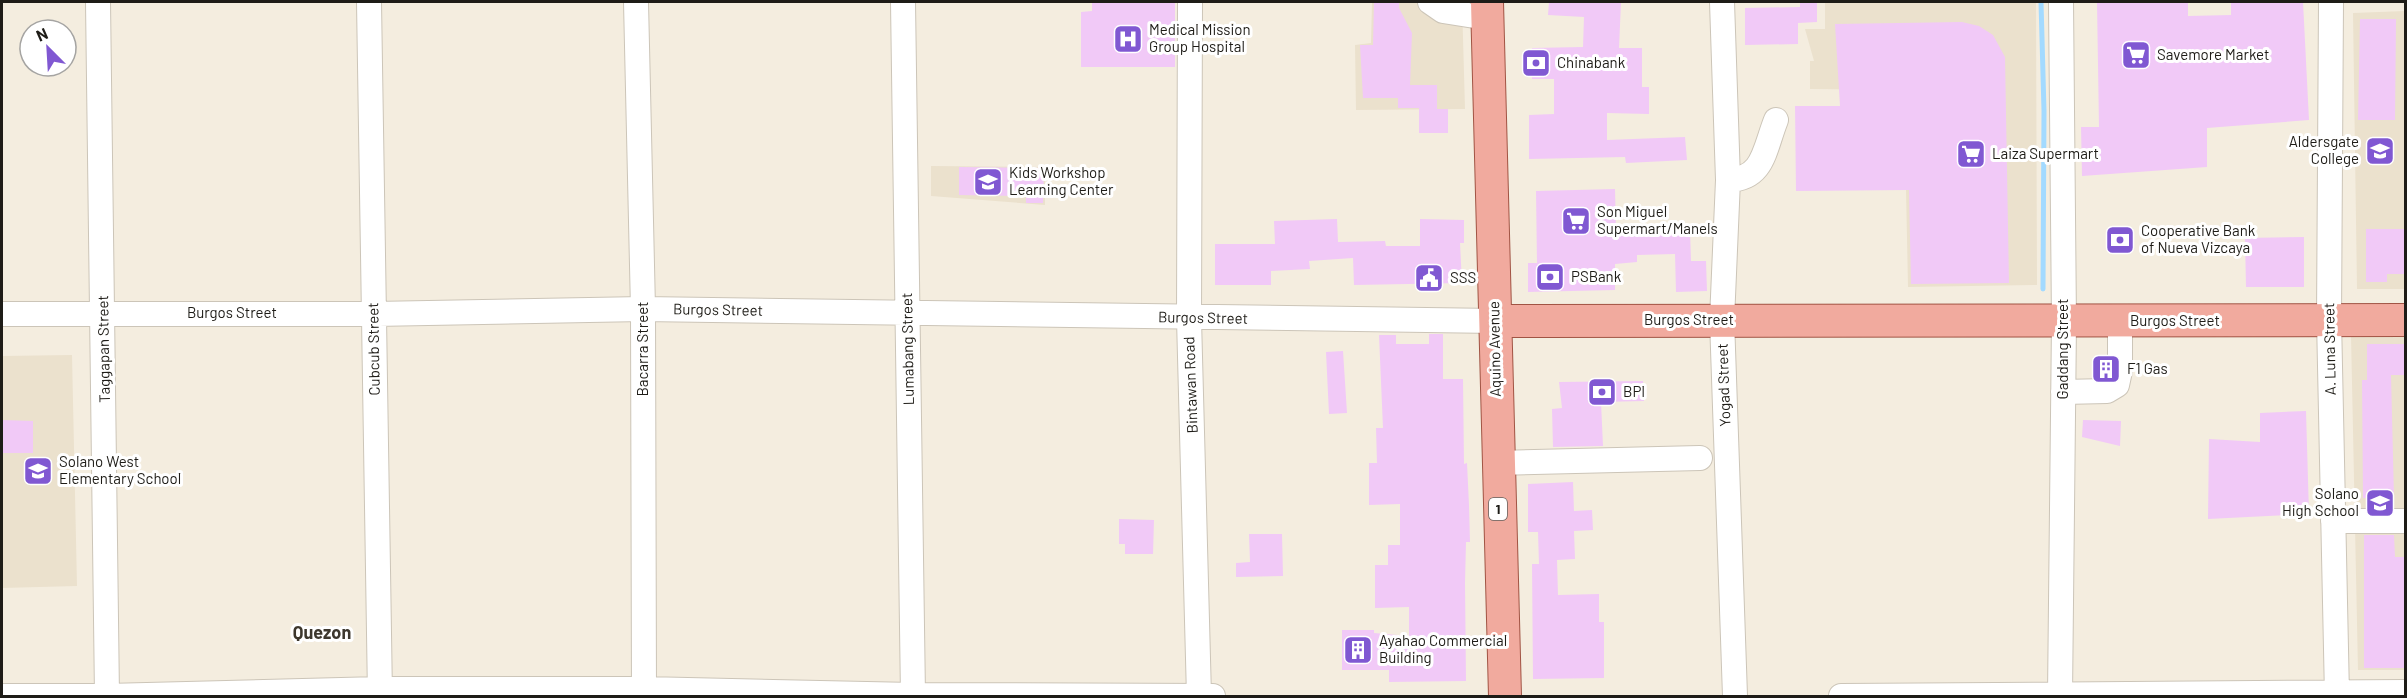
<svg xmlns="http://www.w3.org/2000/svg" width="2407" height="698" viewBox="0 0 2407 698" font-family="Barlow,sans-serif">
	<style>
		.built { fill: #ebe1cd }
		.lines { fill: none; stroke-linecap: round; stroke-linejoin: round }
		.stream { stroke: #a3daff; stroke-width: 5 }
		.building { fill: #f1c9f7 }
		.minor-casing { stroke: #ccc5b8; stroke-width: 26 }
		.major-casing { stroke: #a15444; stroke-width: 34 }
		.minor { stroke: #fff; stroke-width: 24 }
		.major { stroke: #f1aa9e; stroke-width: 32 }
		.labels { text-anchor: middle; stroke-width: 6; stroke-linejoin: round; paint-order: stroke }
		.shield { fill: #fff; stroke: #62605d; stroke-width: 1.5 }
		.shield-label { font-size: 14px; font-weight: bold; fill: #1e1c17 }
		.poi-label { font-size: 15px; fill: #1e1c17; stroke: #fff; text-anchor: start }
		.street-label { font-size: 15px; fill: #1e1c17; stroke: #fff }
		.quarter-label { font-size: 18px; font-weight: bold; fill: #3d372d; stroke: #fff }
	</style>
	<rect width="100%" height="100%" fill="#f4eddf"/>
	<path class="built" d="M1372,2H1462L1465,109L1356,110L1355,45L1371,43Z
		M1825,2H2036L2037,285L1908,287L1904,90L1810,89V61H1814L1805,29H1825Z
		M2405,11V289H2357L2353,13Z
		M931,166L1045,167V205L931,196Z
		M2351,335L2405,336V670H2358Z
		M72,355L77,586L2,588V356Z"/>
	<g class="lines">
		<path class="stream" d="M2041,2L2044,111L2043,289"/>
	</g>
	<path class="building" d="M1092,2H1175V67H1081V12L1092,11Z
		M1374,2H1399V8L1412,33L1410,85H1437V109H1448V133H1419V108H1398V98H1363L1360,45H1373Z
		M1549,2H1621L1619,48H1642V87H1649V114L1607,113V140L1685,137L1687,160L1626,163L1625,157L1529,159V115L1554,114V79H1532V48L1583,47L1584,17L1548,15Z
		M1800,2H1817V22L1798,23V44L1745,45V8L1800,7Z
		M2097,2H2188V16L2231,15V2H2303L2309,120L2207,128V167L2082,176L2081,127H2099Z
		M2360,19H2396L2395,120H2358Z
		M1962,22L1979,26L1993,35L2005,57L2009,283L1911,284L1909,190L1796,191L1795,106H1840L1835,24Z
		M959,167L1044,168L1043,203H1026V196L959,195Z
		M1615,189L1616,232L1690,230L1691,261H1706L1707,291L1676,292L1675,254L1637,255V262L1615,264V290L1528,292V263H1537L1536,191Z
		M1337,219L1338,242L1385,241L1386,246H1420V219L1464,220V243H1460L1462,283L1354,285L1353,258L1309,261L1310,269L1271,271V285H1215V244H1275L1274,221Z
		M2366,229H2406V274H2387V282H2366Z
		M2304,237V287H2246L2245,238Z
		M1429,334H1443V379H1463L1464,464L1467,463L1469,505L1470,542H1466L1465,583L1466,681L1389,682V670H1342V630H1374V633L1409,636V607L1375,608V565H1388V545H1400V504L1369,505V463H1377L1376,428H1383L1379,335H1396V344H1429Z
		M2367,344H2406V375H2391L2394,498H2363L2362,380H2367Z
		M1343,351L1347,413L1329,414L1326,352Z
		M2095,357H2106L2103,377H2095Z
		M1643,381L1644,401L1601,402L1603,446L1553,447L1552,409L1562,408L1559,382Z
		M2306,411L2309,514L2208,519L2209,439L2260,442V413Z
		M2,420L33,421V453H2Z
		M2083,420L2121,421L2120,446L2082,437Z
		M1573,482L1574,511L1592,510L1593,530L1574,531L1575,559L1557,560L1558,595L1599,594V622H1604V678L1533,679L1532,564H1539L1538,532H1528V484Z
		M1119,519L1154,520L1153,554H1125V544H1119Z
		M1249,534H1282L1283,576L1236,577V563L1250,562Z
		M2364,535H2394L2395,557H2406V668H2364Z"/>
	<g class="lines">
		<g class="minor-casing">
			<path id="minor" d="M98,2L107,696
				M369,2L380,696
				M636,2L643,309L644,696
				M903,2L913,696
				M1190,2L1189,319L1199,696
				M1430,2L1443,11L1487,18
				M1722,2L1728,180L1722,320L1735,696
				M2331,2L2329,319L2337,696
				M1728,180C1764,179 1764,150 1776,120
				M2,314H374L643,309L1496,321
				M2063,392L2107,391L2117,385L2120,371V321
				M1497,463L1700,458
				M2333,521H2406
				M2,696H107L380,689H644L913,695L1213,696
				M1841,696L2406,692
				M2060,696L2064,322L2061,2"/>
		</g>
		<g class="major-casing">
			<path id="major" d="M1487,2L1505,696
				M1496,321L2406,320"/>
		</g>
		<use href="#minor" class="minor"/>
		<use href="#major" class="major"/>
	</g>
	<defs>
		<g id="hospital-square" transform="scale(1.5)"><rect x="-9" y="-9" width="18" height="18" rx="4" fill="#8058d2" stroke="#fff"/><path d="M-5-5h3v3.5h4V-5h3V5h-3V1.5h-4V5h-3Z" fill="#fff"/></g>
		<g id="supermarket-square" transform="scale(1.5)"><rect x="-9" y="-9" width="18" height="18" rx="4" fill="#8058d2" stroke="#fff"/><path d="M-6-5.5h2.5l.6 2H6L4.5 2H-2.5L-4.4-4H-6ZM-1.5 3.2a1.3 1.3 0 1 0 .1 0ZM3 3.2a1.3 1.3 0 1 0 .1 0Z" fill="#fff"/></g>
		<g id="bank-square" transform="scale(1.5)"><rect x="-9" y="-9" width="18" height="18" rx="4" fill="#8058d2" stroke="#fff"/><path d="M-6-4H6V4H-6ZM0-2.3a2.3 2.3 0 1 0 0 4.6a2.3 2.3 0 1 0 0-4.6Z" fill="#fff"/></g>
		<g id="university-square" transform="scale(1.5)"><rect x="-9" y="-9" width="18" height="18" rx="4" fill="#8058d2" stroke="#fff"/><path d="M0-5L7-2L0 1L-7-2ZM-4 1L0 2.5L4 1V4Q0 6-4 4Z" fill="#fff"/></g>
		<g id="school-square" transform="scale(1.5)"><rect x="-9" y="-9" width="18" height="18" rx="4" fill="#8058d2" stroke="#fff"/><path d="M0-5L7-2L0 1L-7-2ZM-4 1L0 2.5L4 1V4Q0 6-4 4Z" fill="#fff"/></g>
		<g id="civic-square" transform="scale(1.5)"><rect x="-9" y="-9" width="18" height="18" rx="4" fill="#8058d2" stroke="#fff"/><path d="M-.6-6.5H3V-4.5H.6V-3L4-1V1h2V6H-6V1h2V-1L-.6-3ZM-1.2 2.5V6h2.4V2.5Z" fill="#fff"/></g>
		<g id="building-square" transform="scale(1.5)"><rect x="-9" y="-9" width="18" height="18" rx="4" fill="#8058d2" stroke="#fff"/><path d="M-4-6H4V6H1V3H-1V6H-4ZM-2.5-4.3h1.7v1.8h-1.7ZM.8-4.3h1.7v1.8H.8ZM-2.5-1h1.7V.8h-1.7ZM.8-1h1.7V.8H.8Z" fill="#fff"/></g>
	</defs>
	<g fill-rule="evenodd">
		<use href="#hospital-square" x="1128" y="39"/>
		<use href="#supermarket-square" x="2136" y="55"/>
		<use href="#bank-square" x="1536" y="63"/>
		<use href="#university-square" x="2380" y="151"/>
		<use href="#supermarket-square" x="1971" y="154"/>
		<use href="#school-square" x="988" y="182"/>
		<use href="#supermarket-square" x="1576" y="221"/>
		<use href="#bank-square" x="2120" y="240"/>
		<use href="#bank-square" x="1550" y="277"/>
		<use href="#civic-square" x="1429" y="278"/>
		<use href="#building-square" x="2106" y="369"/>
		<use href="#bank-square" x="1602" y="392"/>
		<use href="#school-square" x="38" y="471"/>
		<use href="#school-square" x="2380" y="503"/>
		<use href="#building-square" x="1358" y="650"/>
	</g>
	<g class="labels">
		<rect class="shield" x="1489" y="498" width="18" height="22" rx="4.5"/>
		<g class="shield-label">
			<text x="1498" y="514">1</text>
		</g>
		<g class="poi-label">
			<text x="1149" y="35">Medical Mission<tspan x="1149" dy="17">Group Hospital</tspan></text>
			<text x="2157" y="60">Savemore Market</text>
			<text x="1557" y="68">Chinabank</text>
			<text x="2359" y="147" text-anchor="end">Aldersgate<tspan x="2359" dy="17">College</tspan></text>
			<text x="1992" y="159">Laiza Supermart</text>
			<text x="1009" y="178">Kids Workshop<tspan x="1009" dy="17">Learning Center</tspan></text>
			<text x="1597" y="217">Son Miguel<tspan x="1597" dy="17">Supermart/Manels</tspan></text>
			<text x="2141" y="236">Cooperative Bank<tspan x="2141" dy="17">of Nueva Vizcaya</tspan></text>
			<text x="1571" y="282">PSBank</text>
			<text x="1450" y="283">SSS</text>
			<text x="2127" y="374">F1 Gas</text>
			<text x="1623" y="397">BPI</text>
			<text x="59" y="467">Solano West<tspan x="59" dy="17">Elementary School</tspan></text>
			<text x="2359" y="499" text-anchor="end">Solano<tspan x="2359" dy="17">High School</tspan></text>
			<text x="1379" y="646">Ayahao Commercial<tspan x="1379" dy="17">Building</tspan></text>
		</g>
		<g class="street-label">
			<text transform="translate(718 310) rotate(1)" y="5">Burgos Street</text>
			<text x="232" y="318">Burgos Street</text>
			<text transform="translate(1203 318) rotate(1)" y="5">Burgos Street</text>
			<text x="1689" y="325">Burgos Street</text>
			<text x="2175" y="326">Burgos Street</text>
			<text transform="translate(104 349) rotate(-91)" y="5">Taggapan Street</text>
			<text transform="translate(374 349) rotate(-91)" y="5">Cubcub Street</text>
			<text transform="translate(643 349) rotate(-90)" y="5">Bacarra Street</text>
			<text transform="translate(908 349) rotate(-91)" y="5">Lumabang Street</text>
			<text transform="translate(1495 349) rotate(-91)" y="5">Aquino Avenue</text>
			<text transform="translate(2063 349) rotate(-90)" y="5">Gaddang Street</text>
			<text transform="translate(2330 349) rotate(-91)" y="5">A. Luna Street</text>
			<text transform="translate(1191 385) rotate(-92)" y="5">Bintawan Road</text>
			<text transform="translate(1724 385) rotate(-92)" y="5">Yogad Street</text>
		</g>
		<g class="quarter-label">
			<text x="322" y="639">Quezon</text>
		</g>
	</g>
	<rect width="2407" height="698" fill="none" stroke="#1e1c17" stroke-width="6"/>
	<g transform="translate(48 48) rotate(336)"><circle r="28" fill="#ffffff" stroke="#a5a4a2" stroke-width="1.5"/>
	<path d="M0-4.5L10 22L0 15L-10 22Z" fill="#8058d2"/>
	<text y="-9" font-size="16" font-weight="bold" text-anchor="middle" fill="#1e1c17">N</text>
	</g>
</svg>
